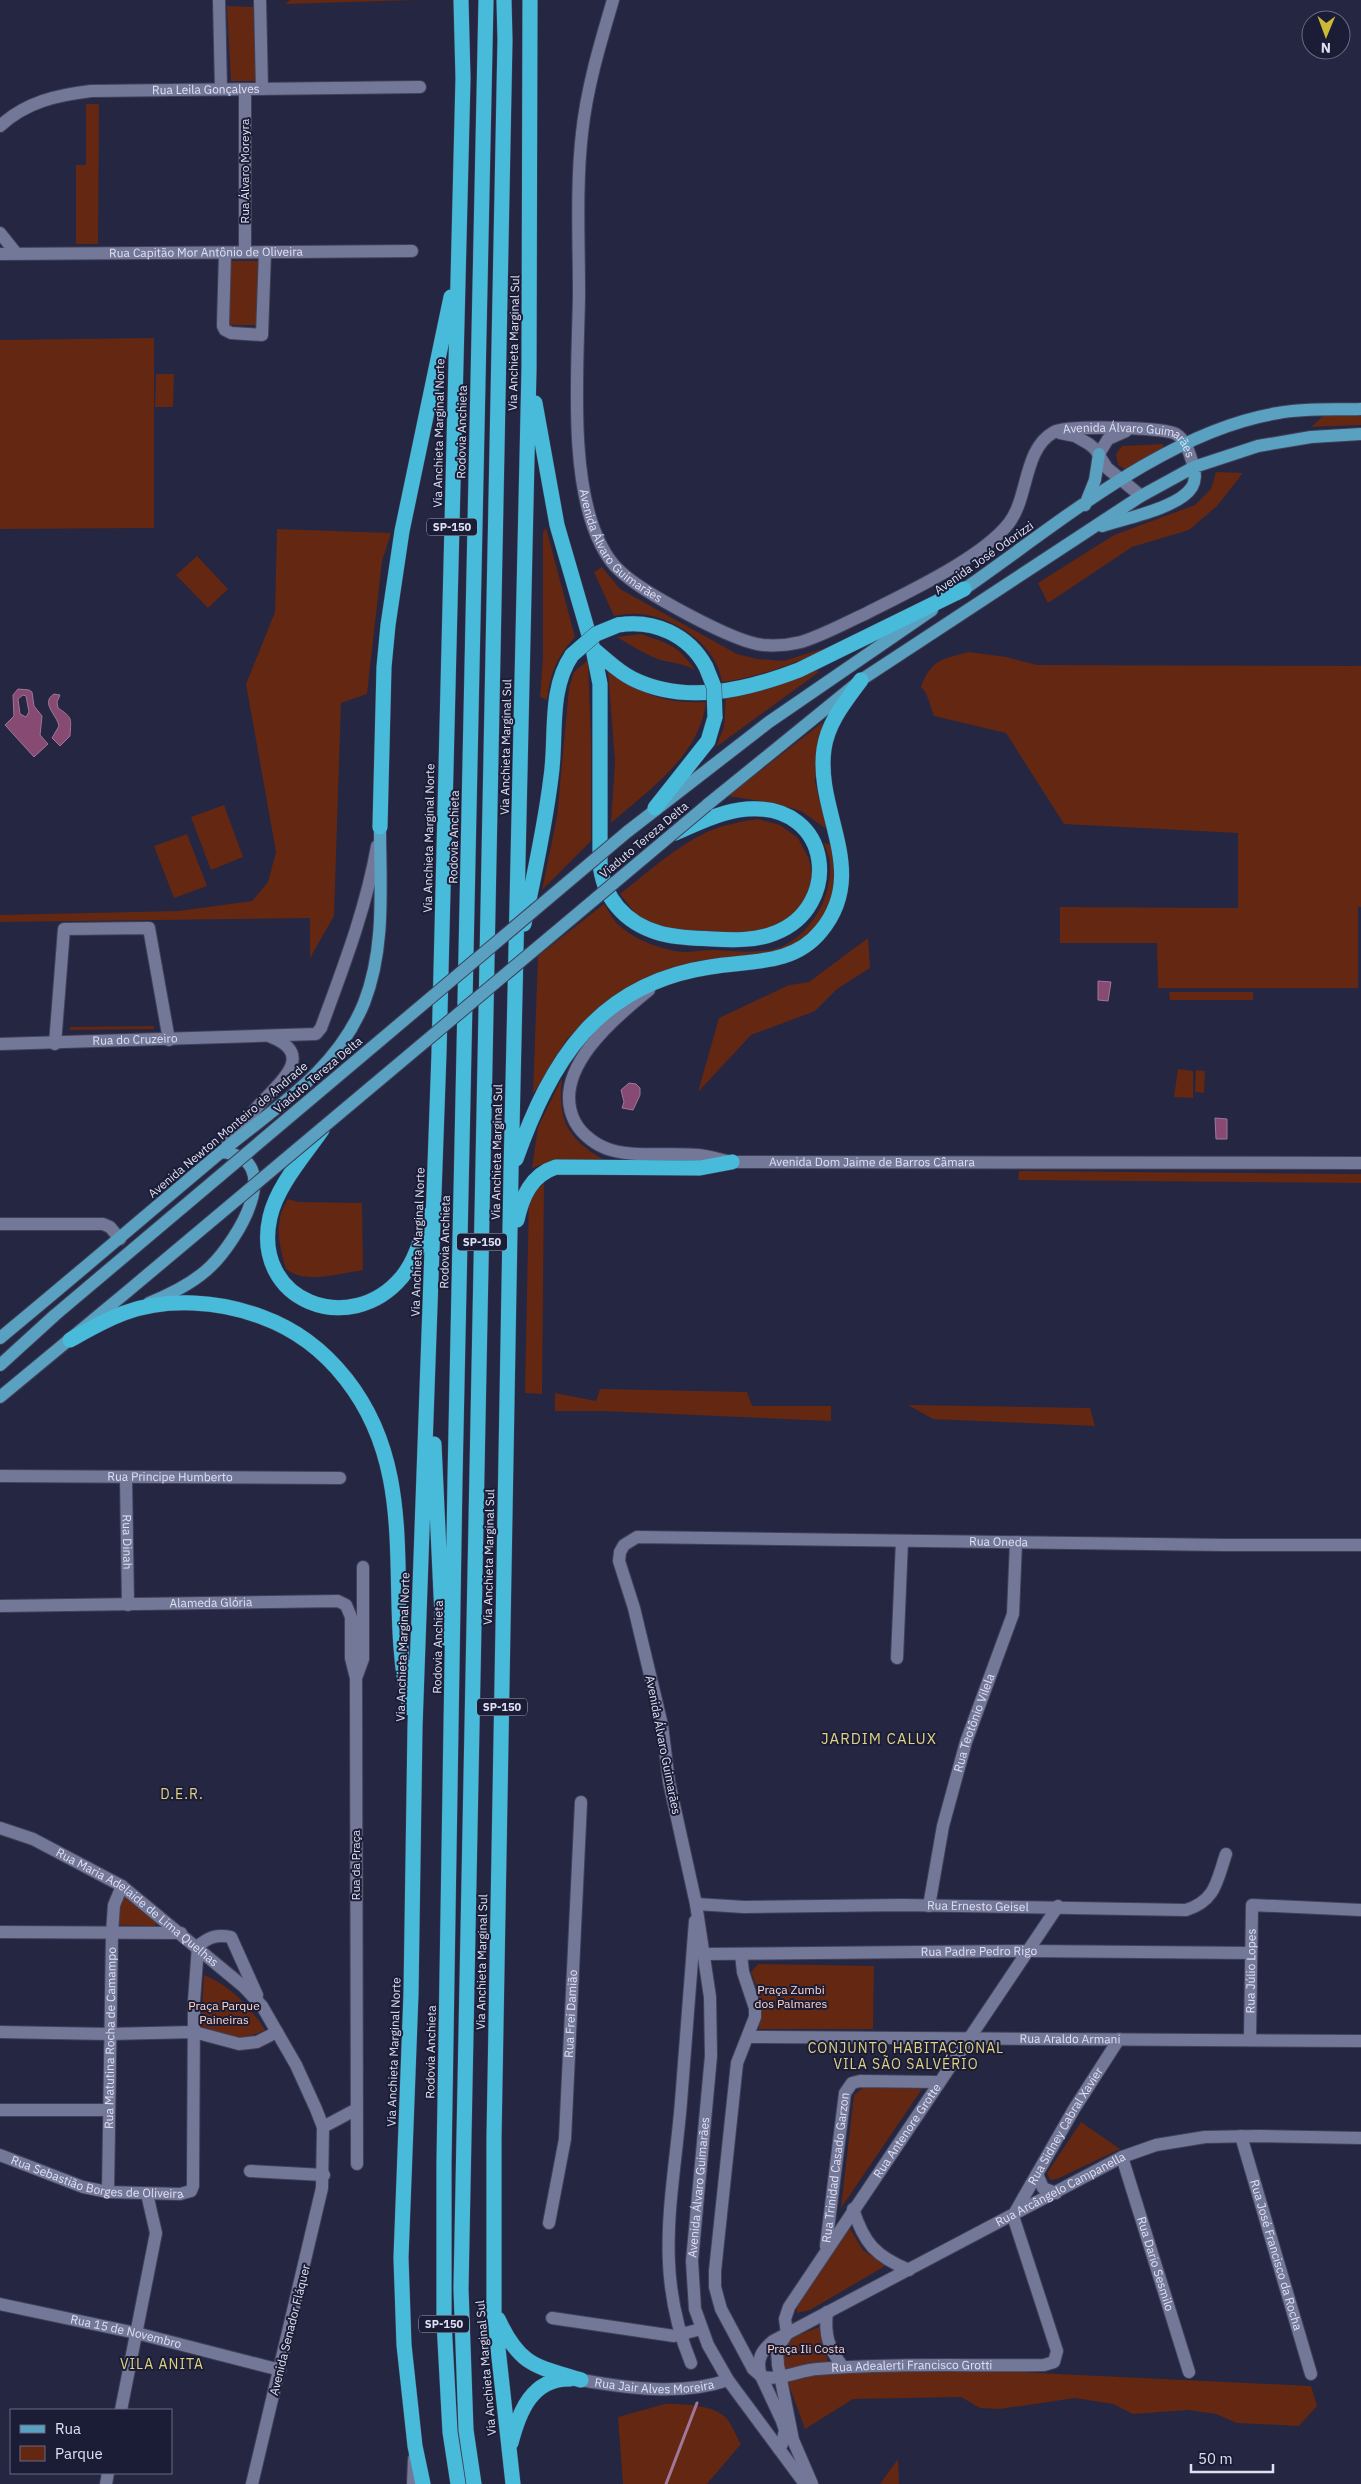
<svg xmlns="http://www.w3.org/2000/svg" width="1361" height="2484" viewBox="0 0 1361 2484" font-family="'IBM Plex Sans',sans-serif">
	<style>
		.green { fill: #642711 }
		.water { fill: #864a73; stroke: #a07799; fill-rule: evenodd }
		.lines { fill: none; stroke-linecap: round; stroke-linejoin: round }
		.stream { stroke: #a07799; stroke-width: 3 }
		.minor-casing { stroke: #404159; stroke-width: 14 }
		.major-casing { stroke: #404159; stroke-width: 14 }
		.highway-casing { stroke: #404159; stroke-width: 16 }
		.minor { stroke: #747898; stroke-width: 12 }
		.major { stroke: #5aa0c0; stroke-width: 12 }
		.highway { stroke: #48bbdb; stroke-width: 15 }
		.major-bridge-casing { stroke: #404159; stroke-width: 14; stroke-linecap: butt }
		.highway-bridge-casing { stroke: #404159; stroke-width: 16; stroke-linecap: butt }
		.major-bridge { stroke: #5aa0c0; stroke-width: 12 }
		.highway-bridge { stroke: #48bbdb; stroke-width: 15 }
		.labels { text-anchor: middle; stroke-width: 4; stroke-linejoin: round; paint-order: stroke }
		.shield { fill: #1b1d37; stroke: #a4a6bb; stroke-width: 1 }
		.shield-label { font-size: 11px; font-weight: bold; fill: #dee0f3 }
		.street-label { font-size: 12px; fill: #dee0f3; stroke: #1b1d37 }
		.park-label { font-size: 12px; fill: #ffd5c6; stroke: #1b1d37 }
		.neighbourhood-label { font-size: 14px; letter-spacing: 1px; fill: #dfd283; stroke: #1b1d37 }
		.quarter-label { font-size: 15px; letter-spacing: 1px; fill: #dfd283; stroke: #1b1d37 }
	</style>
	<rect width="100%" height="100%" fill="#242642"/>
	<path class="green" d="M290,0H416L285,4Z
		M227,6L253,7L256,81H231Z
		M86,104H99L98,244H76V165H86Z
		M229,261H258V325H230Z
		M154,338V528L0,529V340Z
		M156,374H174L173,407H155Z
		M1361,414V425L1311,427L1324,415Z
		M1163,444V448L1130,468L1125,469L1118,465L1116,454L1122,446Z
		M1216,472L1243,473L1217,506L1189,530L1132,547L1048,603L1038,583L1114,535L1195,505L1211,489Z
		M546,528L575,637C556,658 551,672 547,700L540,697L543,657V532Z
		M277,529L391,533L382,561L367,694L341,703L334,916L310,958V918L0,922V915L179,911L252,901L268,882L276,852L246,684L275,612Z
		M197,556L228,589L208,608L176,575Z
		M602,567L620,589L737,654L758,659L783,661L839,644C801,660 764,677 722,682C717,645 674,616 638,614C630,613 622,615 614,616L594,572Z
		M641,634C669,644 678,645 695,670C679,661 668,664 653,657C641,652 629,644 617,637Z
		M969,652L1006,657L1037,665L1361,666V907H1358V988H1158L1157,943H1060V907L1238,908V833L1064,824L1006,733L934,716L926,693L921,687C931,659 943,659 969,652Z
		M588,660L591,743V841L542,890L557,817L569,688L574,672Z
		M813,668L819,672L716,747L724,727L726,696C757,698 786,680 813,668Z
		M608,670C642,694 664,704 706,702C700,755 649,790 611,823L615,762Z
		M823,722L815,781L819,799L830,824L825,828L801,811L774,803L728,796Z
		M224,805L243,857L211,870L191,817Z
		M757,819L780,825L798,838L809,859L812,873L811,887L797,913L770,930L695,935L658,929L637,916L620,894C647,873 674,848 705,833C721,825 740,822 757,819Z
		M187,834L207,886L174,898L154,846Z
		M824,843L834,845L837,864L830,909L805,941L790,949L750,958L697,961L665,971L592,1016L567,1039L533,1094L538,956L604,904C609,911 613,921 620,926C635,940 662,950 683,952C693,952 703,950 713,950C734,951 759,954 778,948C810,937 832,897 830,865C830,858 826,850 824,843Z
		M868,938L870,968L837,989L815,1011L751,1035L698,1092L719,1018L789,985L809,982Z
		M1169,992H1253V1000H1170Z
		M154,1026V1029L70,1030V1027Z
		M1178,1069L1193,1071V1098L1174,1097Z
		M1196,1070L1205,1071L1204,1093L1195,1092Z
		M562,1078C557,1122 569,1140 606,1161L560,1159L532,1168L538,1127Z
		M1019,1171L1361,1174V1183L1018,1180Z
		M544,1184L542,1394L525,1393L529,1195Z
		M288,1199L298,1202L362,1203L363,1270C341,1273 305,1285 286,1269C279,1245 273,1222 288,1199Z
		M600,1389L747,1392L752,1406H831V1421L602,1411H555V1393L596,1401Z
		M908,1405L1090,1408L1095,1426L933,1419Z
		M122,1893L158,1920L155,1926L118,1925Z
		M758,1964L874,1966L873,2029H759L758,1990L751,1972Z
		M204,1975C230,1985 250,2007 265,2030C240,2042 226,2037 201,2026Z
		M864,2087L922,2089L841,2208L854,2095Z
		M1081,2122L1120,2149L1057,2179L1050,2180L1047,2173Z
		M849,2227L863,2250L885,2266L810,2310L797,2313V2305Z
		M819,2327L828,2362L785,2369L781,2351L791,2338Z
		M976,2370L1311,2386L1317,2406L1299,2426L1237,2423L1216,2414L1188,2410L1133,2414L1113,2404L1075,2398L1000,2409L980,2408L961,2397L853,2399L805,2429L787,2380L827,2373Z
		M665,2404C683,2404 714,2404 727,2419C733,2426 736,2437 741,2444L707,2484H623L618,2417Z
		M898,2459L899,2484H880Z"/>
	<path class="water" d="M18,689L29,690L32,692L34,706L42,716L40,735L48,744L34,757L5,725L14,716L13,695ZM23,695L26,696L29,712L26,717L20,714L18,699Z
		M54,694L60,695L57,702L58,708C73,718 71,718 70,736L60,746L52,738L59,726C57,715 40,703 54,694Z
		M1098,981L1111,982L1108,1001L1098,1000Z
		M629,1083L636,1084L640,1088V1095L633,1110L622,1108L624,1102L621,1090Z
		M1215,1118L1227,1119V1139H1216Z"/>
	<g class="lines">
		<path class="stream" d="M666,2484L697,2403"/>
		<g class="minor-casing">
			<g id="minor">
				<path d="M219,0L221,89"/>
				<path d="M260,0L262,89"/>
				<path id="s1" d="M613,0C600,44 587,87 582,133C576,186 579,241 579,295C578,367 568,481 601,545C606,555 612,564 620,571C642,592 733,642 763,645C776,646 789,645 801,642C824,635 845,623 867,613C906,593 982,558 1009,523C1029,497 1023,449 1054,432C1066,425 1165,427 1176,434C1187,441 1190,456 1194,467"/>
				<path d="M245,90V252"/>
				<path id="s2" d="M0,126C26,102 57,95 91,91L420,87"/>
				<path d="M0,233L16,253"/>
				<path d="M225,253L223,326L225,330L231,333L262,335L265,252"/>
				<path id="s3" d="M0,254L412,251"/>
				<path d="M1060,433L1075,436L1089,444L1095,449L1107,468L1141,496"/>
				<path d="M1099,454L1108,439L1126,431"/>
				<path id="s4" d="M649,990C614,1018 549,1072 575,1122C582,1135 597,1146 611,1150C639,1158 670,1152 698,1155C709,1156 721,1160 732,1162L1361,1163"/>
				<path id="s5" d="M0,1044L316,1034L321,1028C343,968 366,909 377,846"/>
				<path d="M55,1044L64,929L149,928L169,1040"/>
				<path d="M228,1143C239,1130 249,1116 260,1104C278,1084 317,1055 271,1037"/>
				<path d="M0,1224H103L110,1227L120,1239"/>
				<path id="s6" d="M0,1476L340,1478"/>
				<path id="s7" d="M126,1478L128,1605"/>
				<path id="s8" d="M0,1606L338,1601L346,1605L351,1617V1658L356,1678"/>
				<path d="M897,1658L902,1541"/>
				<path id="s9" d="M0,1828L33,1839L122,1886L243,1986L262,2006L296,2065L316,2109L323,2127L322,2188L252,2484"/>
				<path id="s10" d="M696,1904L744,1907L902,1905L1186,1910C1216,1901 1217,1880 1226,1854"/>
				<path id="s11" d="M929,1906L943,1826L966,1742L1013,1614L1016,1542"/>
				<path d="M0,1932L181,1933"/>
				<path d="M198,1946C209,1937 217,1934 231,1937L257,1995"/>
				<path id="s12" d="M705,1954L1029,1951L1251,1953"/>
				<path d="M741,1954L743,1972L755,2008V2017L737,2063L715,2271V2287L721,2309L753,2369L761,2376L782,2421L785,2430L782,2444L779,2449"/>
				<path d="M0,2032L109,2034L194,2032L239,2044L257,2042L277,2032"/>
				<path id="s13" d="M749,2037L1361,2041"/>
				<path id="s14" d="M1250,2039L1252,1905L1361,1910"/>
				<path d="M0,2110H109"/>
				<path d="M323,2127L355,2110"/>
				<path id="s15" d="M1241,2136L1311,2374"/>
				<path id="s16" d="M0,2155L83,2187L108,2192L180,2194L191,2191L193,2186L194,2001L198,1946"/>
				<path id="s17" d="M1122,2157L1189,2372"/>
				<path d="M357,2164L356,1678L363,1659V1567"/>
				<path d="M250,2171L324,2175"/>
				<path d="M1037,2174L1043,2188L1056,2193"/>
				<path id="s18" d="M108,2192L112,1933L114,1905L122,1886"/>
				<path d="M853,2209C864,2243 875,2256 909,2270"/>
				<path id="s19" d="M1013,2216L1074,2109L1119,2039"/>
				<path id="s20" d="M549,2223L565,2139L581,1802"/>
				<path id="s21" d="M826,2246L845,2093L852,2083L860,2081L938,2082"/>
				<path id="s22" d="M0,2304L136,2333L280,2370"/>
				<path d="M827,2312C824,2335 829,2349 843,2367"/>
				<path d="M552,2318L674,2336L701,2329"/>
				<path id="s23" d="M787,2334L785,2319L789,2307L1058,1906"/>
				<path d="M786,2335L777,2350L778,2365L793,2440L812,2484"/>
				<path d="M691,2363C653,2270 673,2198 681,2102C686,2042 690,1981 695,1921"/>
				<path id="s24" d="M761,2376C756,2360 761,2351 773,2341L1122,2157L1156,2145L1205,2137L1259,2136L1361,2138"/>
				<path id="s25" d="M761,2376C777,2382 800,2370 817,2369C892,2363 968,2366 1044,2365L1054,2362L1057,2351L1013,2216"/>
				<path id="s26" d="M581,2380C627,2388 682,2396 728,2380"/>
				<path d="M121,2410L156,2233L147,2194"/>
				<path d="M106,2484L108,2473"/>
				<path d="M413,2484L414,2459"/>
				<path id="s27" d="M805,2484L728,2380L708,2345L695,2309L692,2261L711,2056L710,1997L696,1904L669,1782L662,1725L634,1608L619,1561L620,1552L624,1545L637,1537L1224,1545H1361"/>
			</g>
		</g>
		<g class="major-casing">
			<path id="major" d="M1085,505L1095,480L1099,454
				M1102,526C1126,518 1179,508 1192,487C1196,480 1195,474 1194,467
				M957,594C1051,530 1164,431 1278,413C1305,408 1334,410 1361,409
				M707,805L861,680L1141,496L1194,467L1258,446L1311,437L1361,434
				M627,832L769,722L932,610
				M149,1303C171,1294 194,1283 211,1266C236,1242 289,1158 221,1152
				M0,1338C74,1277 146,1215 220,1153C274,1108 336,1072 364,1003C386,947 380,885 380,827
				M0,1365L55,1315
				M0,1397L128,1291"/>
		</g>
		<g class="highway-casing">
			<path id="highway" d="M535,403L557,525L593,649L600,684V863C603,898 625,923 659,933C676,938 694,938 712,939C732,940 756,941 775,933C842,908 834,803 747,809C722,811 698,823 675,833
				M618,625C654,619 689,635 706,667
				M593,649C606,659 618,672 633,679C686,705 747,690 799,670L964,589
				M655,808L708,741L715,717
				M380,827L384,667L388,625L402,531L451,297
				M524,924C534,875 545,827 551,777C557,737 548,690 572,655
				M322,1130C304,1156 277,1186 270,1217C251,1301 350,1339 402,1277C416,1260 422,1236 428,1215
				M516,1159C551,1061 597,984 710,967C749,960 793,966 821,931C870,871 815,813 824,749C828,722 845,702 861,680
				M517,1220C522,1197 531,1175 556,1167L700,1168L732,1162
				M70,1340C88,1330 105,1320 124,1313C167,1297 220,1301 262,1317C295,1329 324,1351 346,1379C424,1478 383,1596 410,1708
				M434,1444L443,1638
				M498,2319C520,2366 535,2366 581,2380
				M511,2443C519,2412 532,2378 570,2379
				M423,2484L415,2446L404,2345L401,2258L411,1994L415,1727L439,1053L463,78L461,0
				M458,2484L450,2432L444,2322V2163L455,1479L486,0
				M474,2484L466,2430L461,2289L505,40L504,0
				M513,2484L494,2312V2138L511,1173L529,369L530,0"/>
		</g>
		<use href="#minor" class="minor"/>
		<use href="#major" class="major"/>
		<use href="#highway" class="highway"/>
		<g class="major-bridge-casing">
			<path id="major-bridge" d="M128,1291L707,805
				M55,1315L627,832"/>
		</g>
		<g class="highway-bridge-casing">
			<path id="highway-bridge" d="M572,655L596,634L618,625
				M706,667L714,687L715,717"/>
		</g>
		<use href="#major-bridge" class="major-bridge"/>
		<use href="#highway-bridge" class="highway-bridge"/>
	</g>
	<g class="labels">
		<g class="shield">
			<rect x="427" y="518.5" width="50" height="17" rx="4"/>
			<rect x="457" y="1233.5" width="50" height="17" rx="4"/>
			<rect x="477" y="1698.5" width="50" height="17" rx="4"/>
			<rect x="419" y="2315.5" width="50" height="17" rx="4"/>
		</g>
		<g class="shield-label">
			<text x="452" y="531">SP-150</text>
			<text x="482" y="1246">SP-150</text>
			<text x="502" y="1711">SP-150</text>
			<text x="444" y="2328">SP-150</text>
		</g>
		<g class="street-label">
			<text dy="4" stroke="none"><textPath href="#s2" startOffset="214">Rua Leila Gonçalves</textPath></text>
			<text transform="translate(245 171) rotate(-90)" y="4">Rua Álvaro Moreyra</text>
			<text dy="4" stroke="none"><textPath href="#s3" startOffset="206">Rua Capitão Mor Antônio de Oliveira</textPath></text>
			<text transform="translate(514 343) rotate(-89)" y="4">Via Anchieta Marginal Sul</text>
			<text transform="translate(462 432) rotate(-89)" y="4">Rodovia Anchieta</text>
			<text transform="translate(439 433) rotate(-89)" y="4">Via Anchieta Marginal Norte</text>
			<text dy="4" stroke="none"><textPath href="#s1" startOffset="1210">Avenida Álvaro Guimarães</textPath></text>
			<text dy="4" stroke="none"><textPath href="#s1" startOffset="564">Avenida Álvaro Guimarães</textPath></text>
			<text transform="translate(984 558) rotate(-35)" y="4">Avenida José Odorizzi</text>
			<text transform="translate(506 747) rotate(-89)" y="4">Via Anchieta Marginal Sul</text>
			<text transform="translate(454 837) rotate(-89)" y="4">Rodovia Anchieta</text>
			<text transform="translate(429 838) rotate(-89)" y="4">Via Anchieta Marginal Norte</text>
			<text transform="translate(644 840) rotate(-40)" y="4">Viaduto Tereza Delta</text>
			<text dy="4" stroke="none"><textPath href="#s5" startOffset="135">Rua do Cruzeiro</textPath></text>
			<text transform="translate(318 1075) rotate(-40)" y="4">Viaduto Tereza Delta</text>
			<text transform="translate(228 1130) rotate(-40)" y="4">Avenida Newton Monteiro de Andrade</text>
			<text transform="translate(497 1152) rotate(-89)" y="4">Via Anchieta Marginal Sul</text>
			<text dy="4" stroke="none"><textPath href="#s4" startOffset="472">Avenida Dom Jaime de Barros Câmara</textPath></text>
			<text transform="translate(418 1242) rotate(-88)" y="4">Via Anchieta Marginal Norte</text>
			<text transform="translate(445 1242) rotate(-89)" y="4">Rodovia Anchieta</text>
			<text dy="4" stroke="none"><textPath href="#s6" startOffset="170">Rua Principe Humberto</textPath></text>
			<text dy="4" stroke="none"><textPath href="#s7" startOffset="64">Rua Dinah</textPath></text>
			<text dy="4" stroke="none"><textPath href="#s27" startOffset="1361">Rua Oneda</textPath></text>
			<text transform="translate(489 1557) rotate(-89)" y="4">Via Anchieta Marginal Sul</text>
			<text dy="4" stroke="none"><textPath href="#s8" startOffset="211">Alameda Glória</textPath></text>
			<text transform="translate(403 1647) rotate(-88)" y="4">Via Anchieta Marginal Norte</text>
			<text transform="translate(438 1647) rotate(-89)" y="4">Rodovia Anchieta</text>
			<text dy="4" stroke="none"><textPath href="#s11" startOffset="189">Rua Teotônio Vilela</textPath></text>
			<text transform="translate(663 1745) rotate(79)" y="4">Avenida Álvaro Guimarães</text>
			<text transform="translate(356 1865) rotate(-90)" y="4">Rua da Praça</text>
			<text dy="4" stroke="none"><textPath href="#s10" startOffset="282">Rua Ernesto Geisel</textPath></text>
			<text dy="4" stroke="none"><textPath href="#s9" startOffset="160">Rua Maria Adelaide de Lima Quelhas</textPath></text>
			<text dy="4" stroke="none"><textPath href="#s12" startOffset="274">Rua Padre Pedro Rigo</textPath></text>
			<text transform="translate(482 1962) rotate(-89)" y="4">Via Anchieta Marginal Sul</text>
			<text dy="4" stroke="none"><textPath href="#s14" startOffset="68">Rua Júlio Lopes</textPath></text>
			<text dy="4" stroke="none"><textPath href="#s20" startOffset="211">Rua Frei Damião</textPath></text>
			<text dy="4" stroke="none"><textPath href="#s18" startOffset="154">Rua Matutina Rocha de Camampo</textPath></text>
			<text dy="4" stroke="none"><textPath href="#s13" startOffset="321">Rua Araldo Armani</textPath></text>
			<text transform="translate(394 2052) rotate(-88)" y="4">Via Anchieta Marginal Norte</text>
			<text transform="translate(431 2052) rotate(-89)" y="4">Rodovia Anchieta</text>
			<text dy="4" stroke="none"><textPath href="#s19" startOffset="104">Rua Sidney Cabral Xavier</textPath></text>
			<text dy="4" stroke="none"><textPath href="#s23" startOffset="240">Rua Antenore Grotte</textPath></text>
			<text dy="4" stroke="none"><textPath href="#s21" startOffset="79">Rua Trinidad Casado Garzon</textPath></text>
			<text dy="4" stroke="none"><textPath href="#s16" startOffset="101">Rua Sebastião Borges de Oliveira</textPath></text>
			<text dy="4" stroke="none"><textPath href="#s27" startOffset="330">Avenida Álvaro Guimarães</textPath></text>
			<text dy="4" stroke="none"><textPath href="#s24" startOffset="365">Rua Arcângelo Campanella</textPath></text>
			<text dy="4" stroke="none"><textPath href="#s15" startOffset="124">Rua José Francisco da Rocha</textPath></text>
			<text dy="4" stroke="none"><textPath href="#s17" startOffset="112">Rua Dario Sesmilo</textPath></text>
			<text transform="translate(290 2330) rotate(-76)" y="4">Avenida Senador Fláquer</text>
			<text dy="4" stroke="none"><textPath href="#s22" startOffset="129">Rua 15 de Novembro</textPath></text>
			<text dy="4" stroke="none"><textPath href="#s25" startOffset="152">Rua Adealerti Francisco Grotti</textPath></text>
			<text transform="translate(486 2368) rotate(-95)" y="4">Via Anchieta Marginal Sul</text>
			<text dy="4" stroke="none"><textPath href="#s26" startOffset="74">Rua Jair Alves Moreira</textPath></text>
		</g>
		<g class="park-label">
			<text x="791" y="1994">Praça Zumbi<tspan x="791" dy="14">dos Palmares</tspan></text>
			<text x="224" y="2010">Praça Parque<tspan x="224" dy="14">Paineiras</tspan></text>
			<text x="806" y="2353">Praça Ili Costa</text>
		</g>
		<g class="neighbourhood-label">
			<text x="182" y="1799">D.E.R.</text>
			<text x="906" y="2053">CONJUNTO HABITACIONAL<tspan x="906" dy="16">VILA SÃO SALVÉRIO</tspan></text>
			<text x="162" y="2369">VILA ANITA</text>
		</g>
		<g class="quarter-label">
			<text x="879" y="1744">JARDIM CALUX</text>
		</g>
	</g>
	<rect x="10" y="2409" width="162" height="65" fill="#1b1d37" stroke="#696b82"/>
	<rect x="20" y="2425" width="25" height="8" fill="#5aa0c0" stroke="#696b82"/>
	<text x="55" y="2434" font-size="15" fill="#dee0f3">Rua</text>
	<rect x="20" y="2446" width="25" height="15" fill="#642711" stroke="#696b82"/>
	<text x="55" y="2459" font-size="15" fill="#dee0f3">Parque</text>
	<g transform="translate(1326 35) rotate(181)"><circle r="24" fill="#1b1d37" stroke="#696b82"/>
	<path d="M0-4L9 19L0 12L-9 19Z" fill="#ceb837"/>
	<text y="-8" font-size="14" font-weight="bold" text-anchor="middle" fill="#dee0f3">N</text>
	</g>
	<path d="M1191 2464v8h82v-8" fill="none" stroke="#dee0f3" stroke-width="2.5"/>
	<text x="1198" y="2464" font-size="15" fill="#dee0f3" stroke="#1b1d37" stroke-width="4" paint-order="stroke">50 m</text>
</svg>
